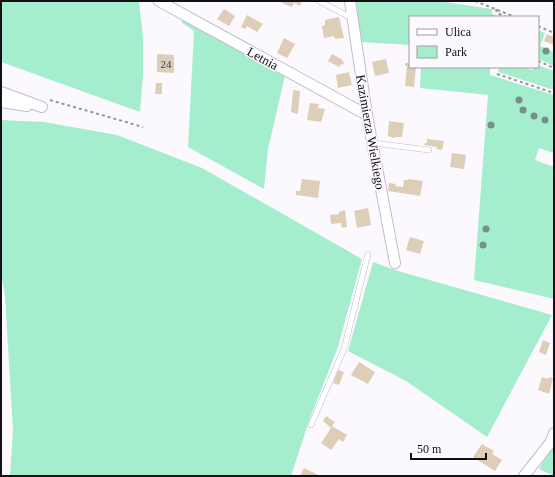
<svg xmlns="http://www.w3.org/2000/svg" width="555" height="477" viewBox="0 0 555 477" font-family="'Times New Roman',serif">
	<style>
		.green { fill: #a5eecd }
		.building { fill: #decdb7 }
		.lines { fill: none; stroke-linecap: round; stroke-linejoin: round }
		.lane-casing { stroke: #c7b9d0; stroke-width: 6 }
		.street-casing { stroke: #c7b9d0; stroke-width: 12 }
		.path { stroke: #97949a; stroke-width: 2; stroke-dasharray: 3 3; stroke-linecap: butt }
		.lane { stroke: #fff; stroke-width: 5 }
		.street { stroke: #fff; stroke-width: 10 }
		.tree { fill: #768f88 }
		.labels { text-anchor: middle; stroke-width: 3; stroke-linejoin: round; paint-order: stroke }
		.number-label { font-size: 11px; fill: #463e3f }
		.street-label { font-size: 13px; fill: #130f17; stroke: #fcf9fe }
	</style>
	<rect width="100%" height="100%" fill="#fcf9fe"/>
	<path class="green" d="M1,1H139L143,38V75L140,112L1,62Z
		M356,1H438L492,9V14L500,17H410V45L361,42Z
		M183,19L285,76L268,149L264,189L188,147L194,31L181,22Z
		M538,30L545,33L540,46L554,52V66L538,59L540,53L538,52Z
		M538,65L554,71V90L498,72L499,67H527L526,68L532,70L534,67H538Z
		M421,67H490V75L554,95V153L539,148L535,160L554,167V299L474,280L488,95L420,88Z
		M1,120L44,122L117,135L202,168L362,259L338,347L309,421L291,476H10L13,431L5,296L1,273Z
		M373,262L398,271L552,315L487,437L406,381L348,351Z
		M554,442V476L539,469Z"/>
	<path class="building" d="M283,1H302L300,6L294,3L292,7L282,3Z
		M224,9L235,16L229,26L217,19Z
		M247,15L263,24L257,32L247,26L245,29L241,27Z
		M339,17L344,38L335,39L334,36L324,38L322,26L325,25V20Z
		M547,34L554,37V45L544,41Z
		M284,38L295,44L287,58L277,53Z
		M157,54L174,55V73L157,72Z
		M332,54L343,60L342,61L344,62L343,65L341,64L339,67L328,61Z
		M386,59L389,73L375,76L372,62Z
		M405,63H410V67H416L414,87L405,86L407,66H405Z
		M349,72L352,85L338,88L336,75Z
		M156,83H162V94H155Z
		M293,90L300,91L298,113L297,114L291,112Z
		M310,103L319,104L318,108L325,109L321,122L307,120Z
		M389,121L404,123L402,137H395L394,138L388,136Z
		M427,139L444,141L442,150L436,149L437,147L424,145L425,143H427Z
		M452,153L466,155L464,169L450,167Z
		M302,179L320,181L318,198L296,195V191H300Z
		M408,179L423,181L420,196L388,191L389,183L396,184L395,186L403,187L404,180H408Z
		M368,208L371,225L357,228L354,211Z
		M343,210H345L347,227L342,228L341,223L331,224L330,215L339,214V212L343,211Z
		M410,237L424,241L420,254L406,250Z
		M543,340L550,343L546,355L539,352Z
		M359,362L375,372L368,384L351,375Z
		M338,370L344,372L339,385L333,383Z
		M542,377L548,379L549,377L553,378L549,394L538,390Z
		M326,416L335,422L332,426L347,435L343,442L339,439L331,450L321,443L331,428L323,421Z
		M482,444L494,451L492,454L502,460L495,471L473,457Z
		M304,468L320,476H300Z"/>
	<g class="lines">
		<g class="lane-casing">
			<path id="lane" d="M319,1L352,18
				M373,143L429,150
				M311,425L344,349L368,254"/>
		</g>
		<g class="street-casing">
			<path id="street" d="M159,1L367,115
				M350,1L367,115L395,263
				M1,92L42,107
				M1,102L27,106
				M524,476L550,443L554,433"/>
		</g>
		<path class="path" d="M475,1L515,17
			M496,9L497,13L506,17
			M538,26L554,33
			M538,61L554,68
			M497,74L554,93
			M50,100L143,127"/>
		<use href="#lane" class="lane"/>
		<use href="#street" class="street"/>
	</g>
	<g class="tree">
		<circle cx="546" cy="51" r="3.5"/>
		<circle cx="519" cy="100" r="3.5"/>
		<circle cx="523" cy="110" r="3.5"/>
		<circle cx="534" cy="116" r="3.5"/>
		<circle cx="545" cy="120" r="3.5"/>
		<circle cx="491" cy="125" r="3.5"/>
		<circle cx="486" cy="229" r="3.5"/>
		<circle cx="483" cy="245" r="3.5"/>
	</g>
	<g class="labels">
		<g class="number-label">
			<text x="166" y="68">24</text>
		</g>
		<g class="street-label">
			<text transform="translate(263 58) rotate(29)" y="5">Letnia</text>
			<text transform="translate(371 132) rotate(80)" y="5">Kazimierza Wielkiego</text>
		</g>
	</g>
	<rect width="555" height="477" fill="none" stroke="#130f17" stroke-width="4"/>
	<rect x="409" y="16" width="130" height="52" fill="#fcf9fe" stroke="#9f9ba2"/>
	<rect x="417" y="29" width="20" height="6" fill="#ffffff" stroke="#9f9ba2"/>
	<text x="445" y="36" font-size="12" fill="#130f17">Ulica</text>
	<rect x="417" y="46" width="20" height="12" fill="#a5eecd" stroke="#9f9ba2"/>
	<text x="445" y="56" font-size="12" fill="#130f17">Park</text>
	<path d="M411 453v6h75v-6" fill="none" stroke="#130f17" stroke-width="2"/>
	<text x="417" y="453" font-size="12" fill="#130f17" stroke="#fcf9fe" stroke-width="3" paint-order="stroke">50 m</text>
</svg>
